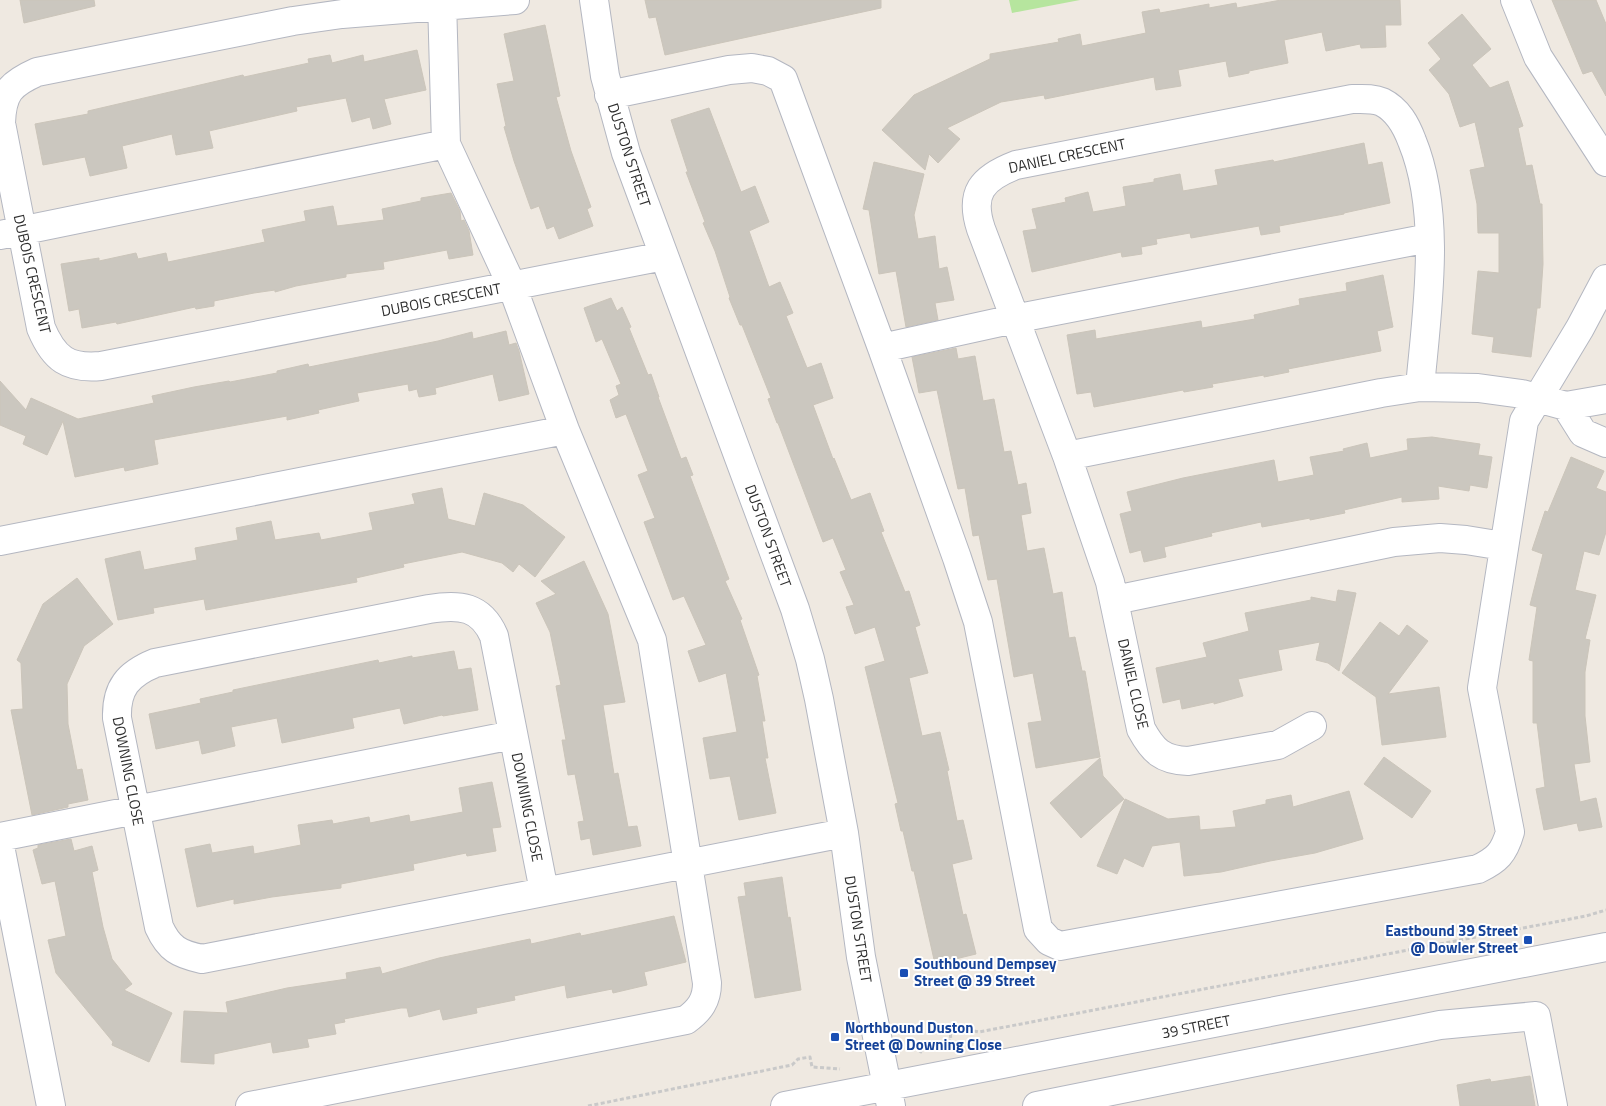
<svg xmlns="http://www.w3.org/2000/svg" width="1606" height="1106" viewBox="0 0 1606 1106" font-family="'Titillium Web',sans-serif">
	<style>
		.green { fill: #b6e59e }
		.building { fill: #cbc7bf; stroke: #cbc5ba }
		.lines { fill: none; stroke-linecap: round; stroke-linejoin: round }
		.minor-casing { stroke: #b4b7c1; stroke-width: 30 }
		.path { stroke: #c9c9c9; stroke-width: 3; stroke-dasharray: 4 2.5; stroke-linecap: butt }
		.minor { stroke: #fff; stroke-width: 28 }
		.transit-dot { fill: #1a4fb4; stroke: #fff; stroke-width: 2 }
		.labels { text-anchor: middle; stroke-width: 4; stroke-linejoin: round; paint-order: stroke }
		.street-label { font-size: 15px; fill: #2e2e2e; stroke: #fff }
		.transit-label { font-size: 15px; font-weight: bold; fill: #164399; stroke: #fff; text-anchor: start }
	</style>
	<rect width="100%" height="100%" fill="#efe9e1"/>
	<path class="green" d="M1009,0H1080L1012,13Z"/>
	<path class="building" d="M20,0H94L95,6L24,23Z
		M645,0H881V8L665,55L656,17L649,18Z
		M1281,0H1400L1401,25H1385L1386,47L1361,48L1360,44L1326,51L1322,32L1284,40L1288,63L1249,71V73L1229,77L1226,61L1178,70L1181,86L1156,90L1154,77L1045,99L1044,95L1001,102L947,128L960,139L938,163L929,154L925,170L882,130L914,95L990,59V54L1059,42L1058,39L1080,34L1082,46L1146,33L1142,12L1159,9L1160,13L1209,4V8L1236,3L1237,8Z
		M1552,0H1596L1606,24V96L1592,71L1583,74Z
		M1462,14L1491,49L1472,65L1490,88L1508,81L1523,126L1518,128L1526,166L1532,165L1540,204H1542L1543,264L1540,308H1537L1531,357L1492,352L1494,337L1472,334L1478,271L1499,273V233H1478L1477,204L1470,170L1485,167L1475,122L1460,127L1449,94L1429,70L1441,59L1428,43Z
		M545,25L560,96L556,97L571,151L591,207L587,209L593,226L559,239L554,226L547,229L539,206L531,209L514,161L504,127L506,126L497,84L514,81L504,34Z
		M417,50L426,90L384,99L391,124L373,129L370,117L352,122L346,98L296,107L297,111L209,131L213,148L176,155L172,134L122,146L127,168L90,176L85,157L43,165L35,124L88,114V111L243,75L244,77L309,63L308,59L330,55L332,63L363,55L364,62Z
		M709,108L741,192L755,186L769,222L749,231L769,287L780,282L793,313L786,316L807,368L821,363L833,398L813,405L833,459L834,458L851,500L870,493L884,531L881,532L905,592L909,591L920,625L915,627L928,673L909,678L922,736L940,732L949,770L947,771L957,821L963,820L972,859L952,864L963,915L966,914L976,954L935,964L914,871H912L903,831H901L895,804L898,803L865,667L885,661L875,627L855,634L846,607L854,605L840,572L846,570L833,538L823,542L778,423H777L768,399L771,398L742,325H740L729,298L730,297L715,251L703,223L705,222L686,172H688L671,120Z
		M1364,143L1368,165L1382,162L1390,203L1344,213V214L1279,226L1280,232L1261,235L1259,226L1191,238L1190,233L1156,239L1157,244L1141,247L1142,254L1122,257L1121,252L1032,272L1023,231L1037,229L1032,209L1066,202L1065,198L1088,192L1093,212L1126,206L1123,187L1154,182V179L1180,174L1183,191L1218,185L1215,170L1273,160L1274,162Z
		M874,162L924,174L914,215L918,239L935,236L939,269L947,267L954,300L935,303L938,320L906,327L896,271L879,274L869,210L863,209Z
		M451,193L460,211L461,221L464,220L469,231L473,255L449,259L447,250L383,262L384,269L346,274V277L296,286L275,292V290L254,293L214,301V306L196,309L195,307L117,324L116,322L82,328L79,309L69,311L61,264L99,258V261L136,253L138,259L166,253L168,262L265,242L262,230L306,221L304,211L333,206L337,226L384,220L382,209L421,201V198Z
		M1383,275L1393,327L1377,331L1381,351L1288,369L1289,372L1264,377V375L1212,384L1213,387L1184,392L1183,390L1094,407L1091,392L1077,394L1067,335L1095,330L1096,339L1201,321L1202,328L1255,319L1254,315L1300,305L1299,299L1347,291L1346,283Z
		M611,298L617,311L622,307L631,327L629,328L648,375L651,374L659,397H658L681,459L686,457L693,475L690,476L729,579L725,581L742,619L740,620L759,675L757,676L765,721H762L768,758H765L776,813L739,820L730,776L710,779L703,738L737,732L726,673L699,682L688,651L706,645L684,596L673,600L644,522L655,518L638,475L648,471L626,414L616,418L610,400L619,395L616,386L621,384L602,339L596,342L584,308Z
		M506,331L509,345L516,343L519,351L529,394L499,401L493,374L435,388L436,394L419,397L417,389L409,391L408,384L357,393L359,401L318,410L319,413L287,420V416L154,440L158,464L125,471L124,467L75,477L63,421L47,455L23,444L26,436L0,425V381L26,410L31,398L78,419L154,403L152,396L194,387L229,381L230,382L277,373V371L308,364L309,367L438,341L472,332L473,339Z
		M956,348L958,359L975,356L983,401L994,399L1004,452L1011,451L1018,485L1026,483L1031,513L1021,515L1027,551L1044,548L1053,594L1062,592L1069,638L1075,637L1082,671H1085L1100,757L1036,768L1028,723L1042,721L1033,673L1014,677L997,579L988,580L979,535L973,536L965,488L958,489L937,390L919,393L912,357Z
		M1432,437L1480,444L1478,455L1492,457L1487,488L1470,485L1469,491L1438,486L1439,499L1402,502V497L1344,510L1345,513L1310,520V518L1262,527L1261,522L1211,533L1212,536L1164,547L1166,557L1144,562L1141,550L1130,553L1120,514L1132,511L1127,492L1183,478L1274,460L1278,482L1314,475L1310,457L1344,451L1343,449L1367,443L1370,458L1408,450L1407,439Z
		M1571,457L1604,471L1596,488L1606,492V532L1599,555L1584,551L1575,590L1596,595L1585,639L1590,640L1585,672V716L1590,762L1574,764L1580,802L1596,798L1602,827L1579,831L1577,823L1544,830L1536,789L1545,787L1537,723H1533V661L1529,660L1537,607L1530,605L1543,554L1532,550L1545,511L1548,512Z
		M442,488L448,519L475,526L484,493L523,505L565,537L535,577L519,564L513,572L502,563L462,552L403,564L404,567L356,578L357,582L206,610L204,599L153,608L154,613L118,620L105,559L140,551L144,570L197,560L195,548L238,540L236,528L271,521L275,540L319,533L321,540L373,530L369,513L415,504L412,494Z
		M584,561L608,614L625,702L603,705L614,774L618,773L628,827L637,826L641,846L593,855L590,838L581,840L578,822L584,821L575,774L568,775L562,740H566L556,686L561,685L550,632L536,603L556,594L541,581Z
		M77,578L113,624L84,646L67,684L68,724L77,770L82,769L88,800L68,804V807L32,815L11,710L23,709L21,663L17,660L43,604Z
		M1338,590L1356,593L1339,671L1328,663L1316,660L1320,642L1278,650L1282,670L1238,679L1243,696L1214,704V702L1182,709L1180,699L1163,703L1156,668L1207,657L1203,643L1249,631L1245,613L1311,600V597L1336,602Z
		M1380,622L1399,636L1407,625L1428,641L1388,694L1439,687L1446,737L1382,745L1376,697L1342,673Z
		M454,651L458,670L471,668L478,710L443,716L442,715L404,724L400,708L352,718L354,728L282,743L277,718L231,727L235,746L202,754L199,740L156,749L149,714L201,703L200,699L233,692V690L378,660L379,663L412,656V658Z
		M1384,757L1431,791L1412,818L1364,784Z
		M1100,758L1103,776L1124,799L1081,838L1050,803Z
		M492,782L501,827L492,828L496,851L467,856L466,853L413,864L414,870L341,884V888L272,897L234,904V899L197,907L185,849L210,844L212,853L253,846L254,854L301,845L298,825L332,820L333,824L369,817L370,823L409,815L410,822L463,812L459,788Z
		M1349,791L1363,839L1315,853L1270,861L1221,872L1184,876L1180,842L1152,846L1143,867L1124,858L1117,874L1097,866L1125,799L1168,819L1199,816L1200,830L1236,827L1233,811L1266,804V800L1291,795L1293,807Z
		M71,839L74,851L92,846L98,870L92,872L103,927L112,959L132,984L124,990L172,1013L149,1062L112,1045L113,1042L56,973L48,940L66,936L55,881L42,884L33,850L38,848V845Z
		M782,877L788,918L790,917L801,990L755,998L738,897L746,896L744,883Z
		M674,916L686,962L644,972L647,985L613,993L612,989L567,998L565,985L514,996L515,1000L476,1008L477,1013L443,1020L440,1009L409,1017L407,1008H401L344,1019L345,1022L334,1024L336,1034L307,1039L309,1047L273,1053L271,1042L214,1054V1064L181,1062L184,1011L228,1013L226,1002L287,988L347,979L346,973L380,967L382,974L439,958L530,939L531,944L580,933L581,936Z
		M1530,1076L1535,1106H1460L1457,1085L1490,1079L1491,1082Z"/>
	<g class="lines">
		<g class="minor-casing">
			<path id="minor" d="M515,0L342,14L293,21L37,72C10,84 2,93 1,123L41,328C54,359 68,369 101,366L664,256
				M594,0L605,76L626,153L795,609L810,659L819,699L844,833L861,957L891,1106
				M1515,0L1538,57L1606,162
				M609,95L729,70L752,68L768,71L783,79L882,348L957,558L978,622L1038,929L1049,941L1060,946L1478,869C1497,860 1504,853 1510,832L1482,688L1524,421L1580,328L1606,279
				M0,235L446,144
				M882,348L1014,319L1429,238
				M1566,406L1583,433L1606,443
				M1067,456L1381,393L1420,387L1478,388L1522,394L1566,406L1606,399
				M0,541L565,430
				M1115,600L1394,542L1440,538L1466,540L1503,546
				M1312,726L1278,745L1188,761C1162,760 1153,751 1141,729L1110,582L1067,456L981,229C969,193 982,178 1016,165L1352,99C1362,99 1373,98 1382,102C1398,110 1406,125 1412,141C1442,214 1427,310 1420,387
				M0,837L513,735
				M0,846L51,1106
				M544,891L494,636C481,606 460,604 429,609L155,663C128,674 116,688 117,718L159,927C169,949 179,954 202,959L844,833
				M250,1106L686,1020C700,1010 707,1000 707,983L652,640L565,430L512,286L446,144L442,0
				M785,1106L1606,947
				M1037,1106L1440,1025L1536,1016L1553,1106"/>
		</g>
		<path class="path" d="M920,1053L926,1044L951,1041L950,1030L960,1028L979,1032L1586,916L1606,910
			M588,1106L792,1065L798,1059L810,1057L812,1067L840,1069"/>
		<use href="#minor" class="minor"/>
	</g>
	<g class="transit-dot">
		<rect x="1523" y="935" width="10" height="10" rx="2.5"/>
		<rect x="899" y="968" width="10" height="10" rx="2.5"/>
		<rect x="830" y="1032" width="10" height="10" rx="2.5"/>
	</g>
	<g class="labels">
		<g class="street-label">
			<text transform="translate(629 155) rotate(72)" y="5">DUSTON STREET</text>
			<text transform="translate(1067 156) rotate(-12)" y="5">DANIEL CRESCENT</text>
			<text transform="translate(32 274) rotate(77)" y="5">DUBOIS CRESCENT</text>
			<text transform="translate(441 300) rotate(-11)" y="5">DUBOIS CRESCENT</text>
			<text transform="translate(768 536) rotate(70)" y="5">DUSTON STREET</text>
			<text transform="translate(1133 684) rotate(77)" y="5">DANIEL CLOSE</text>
			<text transform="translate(128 771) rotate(79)" y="5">DOWNING CLOSE</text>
			<text transform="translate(527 807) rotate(79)" y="5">DOWNING CLOSE</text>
			<text transform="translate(858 929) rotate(81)" y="5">DUSTON STREET</text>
			<text transform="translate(1196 1027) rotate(-11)" y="5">39 STREET</text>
		</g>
		<g class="transit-label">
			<text x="1518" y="936" text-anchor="end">Eastbound 39 Street<tspan x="1518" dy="17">@ Dowler Street</tspan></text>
			<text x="914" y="969">Southbound Dempsey<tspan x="914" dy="17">Street @ 39 Street</tspan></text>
			<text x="845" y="1033">Northbound Duston<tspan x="845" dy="17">Street @ Downing Close</tspan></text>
		</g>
	</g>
</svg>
